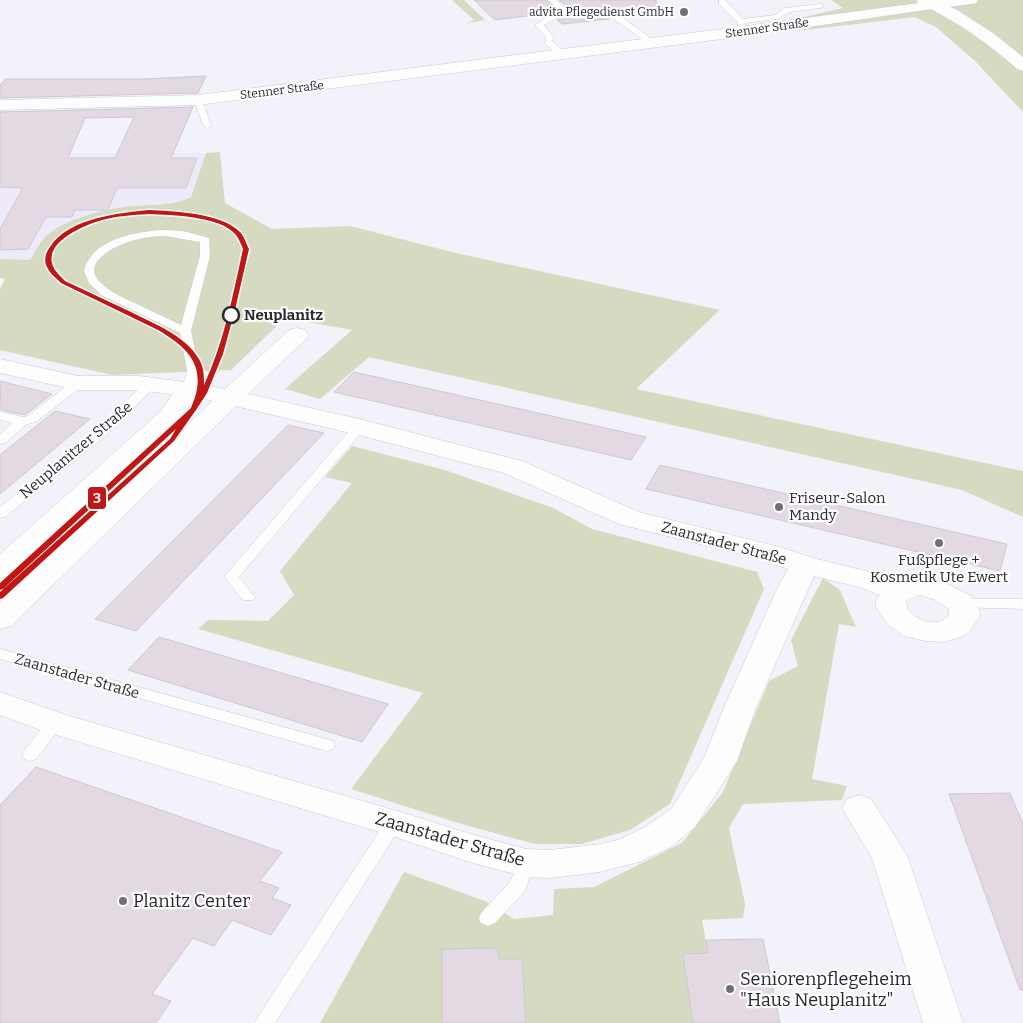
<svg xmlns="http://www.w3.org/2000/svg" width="1023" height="1023" viewBox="0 0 1023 1023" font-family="Bitter,serif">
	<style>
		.built { fill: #eeeafb }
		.green { fill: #d6dac0 }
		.building { fill: #e3d9e3; stroke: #ccc9ce; fill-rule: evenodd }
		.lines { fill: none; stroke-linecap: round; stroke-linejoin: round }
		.service-casing { stroke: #cbcad1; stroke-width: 1 }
		.minor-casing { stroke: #cbcad1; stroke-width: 1 }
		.tertiary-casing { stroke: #cbcad1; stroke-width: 1 }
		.secondary-casing { stroke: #cbcad1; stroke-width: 1 }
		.service { fill: #fdfdfe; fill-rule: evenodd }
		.minor { fill: #fdfdfe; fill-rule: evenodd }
		.tertiary { fill: #fdfdfe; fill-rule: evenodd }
		.secondary { fill: #fdfdfe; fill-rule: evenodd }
		.tram-1-casing { stroke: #fdfdfd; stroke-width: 3 }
		.tram-1 { fill: #be1716; fill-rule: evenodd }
		.poi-dot { fill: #706f76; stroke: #fdfdfd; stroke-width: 2 }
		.stop-dot { fill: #fdfdfd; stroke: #2a292f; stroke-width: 2.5 }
		.labels { text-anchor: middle; stroke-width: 4.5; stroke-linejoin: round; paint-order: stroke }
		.far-poi-label { font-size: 12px; fill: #2a292f; stroke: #fdfdfd; text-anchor: end }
		.far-street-label { font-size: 12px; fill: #2a292f; stroke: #fdfdfd }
		.stop-label { font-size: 15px; font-weight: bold; fill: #2a292f; stroke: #fdfdfd; text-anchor: start }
		.street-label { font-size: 15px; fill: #2a292f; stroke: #fdfdfd }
		.poi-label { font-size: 15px; fill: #2a292f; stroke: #fdfdfd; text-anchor: start }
		.near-street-label { font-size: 18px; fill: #2a292f; stroke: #fdfdfd }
		.near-poi-label { font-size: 18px; fill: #2a292f; stroke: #fdfdfd; text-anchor: start }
		.line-badge { stroke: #fdfdfd; stroke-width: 2 }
		.badge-label { font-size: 14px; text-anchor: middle; font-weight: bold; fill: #fff }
	</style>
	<rect width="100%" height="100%" fill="#f3f2fa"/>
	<path class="built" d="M0,153H206L191,197L170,204L133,206L108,210L69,223L45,237L30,260L0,259Z"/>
	<path class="green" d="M452,0H464L485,20L467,23L474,20Z
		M831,0H1023V112L976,62L936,27L915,17L814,29L764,33L783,22L843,8Z
		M220,152L225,203L272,229L350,226L456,253L720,310L636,389L1023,471V517L962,490L369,357L320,399L285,389L352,330L285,318L231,370L112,375L0,350V289L5,279L0,278V259L30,260C35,253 39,243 45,237C63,219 110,207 135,206C155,204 173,206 191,197L206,153Z
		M352,446L445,470L553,508L592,529L757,572L764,589L670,804L630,830L582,844H535L458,823L351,789L423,693L198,629L208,620L268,621L294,595L280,571L352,483L325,477Z
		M823,578L840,590L856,627L839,624L812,779L847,786L842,800L743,804L729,828L745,904L743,918L702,920L708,953L683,954L693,1023H526L522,959H499L498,948L442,1023H320L404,872L485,901L514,919L553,915L554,889L594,887L682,843L723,792L769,681L798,666L791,640Z"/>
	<path class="building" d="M474,0H546L559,12L495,20Z
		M559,0H656L657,14L625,17L615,10L608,9L606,15L610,19L562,24L557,20L574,17L576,15Z
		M206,76L198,93L0,98V86L5,79H144Z
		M193,107L171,158H197L186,188H117L108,210H75L72,217H46L28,249L0,250V229L23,188L0,187V112ZM134,117L115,158H68L85,118Z
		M354,372L646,437L631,460L334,392Z
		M0,381L52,394L25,415L1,410Z
		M55,411L90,419L0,494V455Z
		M288,425L324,433L136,631L95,619Z
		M660,465L1007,544L1000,571L646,489Z
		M159,637L388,704L362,742L128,670Z
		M36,767L282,852L260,881L279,888L272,898L291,905L271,935L232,920L214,946L193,938L152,994L171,1001L156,1023H0V805Z
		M1010,793L1023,824V990H1020L949,794Z
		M763,939L780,1023H693L683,954L708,953L706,940Z
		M498,948L499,959H522L526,1023H442V949Z"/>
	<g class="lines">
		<g class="service-casing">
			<path id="service" d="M548,0H556L574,15L555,19L544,25L554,37L552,41L565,52V56H559L545,44L546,37L535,25L550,15L564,13Z
				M719,0H725L743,19L775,15L785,8L820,4L824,6L820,8L790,12L777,19L745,23L746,28L742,30L738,28L737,22L719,4Z
				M608,11H614L657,43L650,45L608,15Z
				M198,97L202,100L211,125L210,127L207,128L203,125L194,100Z
				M165,230L183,231L209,238L210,256L191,331L199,370L194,390L188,394L182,390L187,370L180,333L101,295L89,283L84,271C91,239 137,231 165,230ZM165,236L200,242V256L181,325C167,318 153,312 139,305C120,296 72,277 106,253C123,241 146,236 165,236Z
				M78,379L84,383L82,386L36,422L27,424L5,443L0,444V434L13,423L0,420V412L23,417L28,416L74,380Z
				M151,380L155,381L157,384L155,387L103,438L5,517L0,518V507L93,432L147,381Z
				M359,423L365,427L363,430L239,577L255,597L253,600H243L224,577L355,424Z
				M961,599H1023V609L956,607L954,604L956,601Z
				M0,649L327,739L333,741L335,745L333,749L327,751L0,659Z
				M55,717L61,719L63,723L61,727L36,759L30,761L24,759L22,755L24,751L49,719Z
				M394,816L400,818L403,823L400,828L275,1023H254L388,818Z
				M526,856L532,858L535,863L525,891L495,923L488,926L481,923L479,918L481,913L510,882L520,858Z"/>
		</g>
		<g class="minor-casing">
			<path id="minor" d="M934,1L939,2L941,5L939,8L746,36L198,105L0,110V100L198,95L746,26Z
				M297,328L305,330L309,335L305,340L248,394L359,419L522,461L639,512L780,547L813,558L878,574L900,581L919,577L945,583L971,596L979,609L980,616L970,631L963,636L944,642L925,641L904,636L889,626L876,607V601L880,595L859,587L814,576L757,705L737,761L695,827L671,847L639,862L600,872L551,878L526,877L473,863L386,834L43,731L0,715V692L66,715L394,810L474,835L526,849L551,850L600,844L618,840L645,827L671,809L704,758L725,705L777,589L788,569L760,559L619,524L504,473L355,434L200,398L139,390H78L0,373V359L78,376H139L200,384L225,389L289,330ZM919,595L933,599L949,609V615C937,628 919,622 908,610L906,601Z
				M859,795L871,799L907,855L963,1023H923L872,858L842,808L847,799Z"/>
		</g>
		<g class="tertiary-casing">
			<path id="tertiary" d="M938,0H978L976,3L971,4L934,9L929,8L927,5L929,2Z
				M188,383L197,385L200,390L178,422L10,575L0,578V554L160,412L179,385Z
				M230,391L239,393L242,398L239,403L11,626L0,629V602L221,393Z"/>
		</g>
		<g class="secondary-casing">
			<path id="secondary" d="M916,0H935L957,10L993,33L1023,57V71L1017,69C987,42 955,20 918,3Z"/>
		</g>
		<use href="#service" class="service"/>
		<use href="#minor" class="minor"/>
		<use href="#tertiary" class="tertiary"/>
		<use href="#secondary" class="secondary"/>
		<g class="tram-1-casing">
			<path id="tram-1" d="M149,210C173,211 222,213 240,232C244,236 246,243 249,249L235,310L223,354L207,393L196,410L174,441L3,598L0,599V592L170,439L176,429L3,589L0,590V583L191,408C193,402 196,396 197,389C202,359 181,344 158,330L61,283C56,278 49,273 46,265C44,259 46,252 50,247C68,218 119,213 149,210ZM149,214C171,215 221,216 236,235C239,239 241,244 243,249C233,295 224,342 204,385C204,376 204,368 199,359C185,335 154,324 131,312C109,302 87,291 65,281C61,276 55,272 53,266C43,242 85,225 102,220C117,216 133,215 149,214Z"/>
		</g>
		<use href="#tram-1" class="tram-1"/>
	</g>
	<g class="poi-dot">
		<circle cx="684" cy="12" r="5"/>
		<circle cx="779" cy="507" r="5"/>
		<circle cx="939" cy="543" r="5"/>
		<circle cx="123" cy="901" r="5"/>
		<circle cx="730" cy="989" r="5"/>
	</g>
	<circle class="stop-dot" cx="231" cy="315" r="8"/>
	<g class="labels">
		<g class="far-poi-label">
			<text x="674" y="16">advita Pflegedienst GmbH</text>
		</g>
		<g class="far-street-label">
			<text transform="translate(767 28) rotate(-8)" y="4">Stenner Straße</text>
			<text transform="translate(282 90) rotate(-7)" y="4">Stenner Straße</text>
		</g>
		<g class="stop-label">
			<text x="244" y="320">Neuplanitz</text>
		</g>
		<g class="street-label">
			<text transform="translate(76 450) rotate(-40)" y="5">Neuplanitzer Straße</text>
			<text transform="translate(724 543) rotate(15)" y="5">Zaanstader Straße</text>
			<text transform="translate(77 676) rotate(16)" y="5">Zaanstader Straße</text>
		</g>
		<g class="poi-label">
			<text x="789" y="503">Friseur-Salon<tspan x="789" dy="17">Mandy</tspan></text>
			<text x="939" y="565" text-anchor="middle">Fußpflege +<tspan x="939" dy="17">Kosmetik Ute Ewert</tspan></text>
		</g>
		<g class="near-street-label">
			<text transform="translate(450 839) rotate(16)" y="6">Zaanstader Straße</text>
		</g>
		<g class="near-poi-label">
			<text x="133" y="907">Planitz Center</text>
			<text x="740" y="985">Seniorenpflegeheim<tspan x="740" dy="21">"Haus Neuplanitz"</tspan></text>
		</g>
	</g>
	<rect class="line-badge" x="87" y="486" width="20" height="24" rx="5" fill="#be1716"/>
	<g class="badge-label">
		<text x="97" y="503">3</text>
	</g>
</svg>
